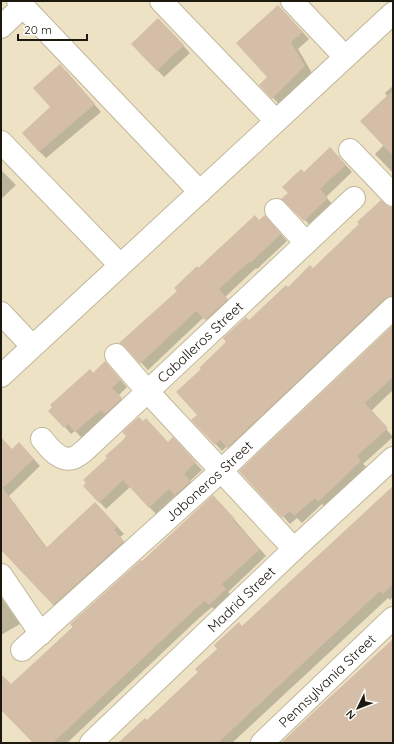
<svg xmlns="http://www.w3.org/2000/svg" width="394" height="744" viewBox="0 0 394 744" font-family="Quicksand,sans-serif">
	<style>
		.shadow { fill: #0003 }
		.building { fill: #d4bea7 }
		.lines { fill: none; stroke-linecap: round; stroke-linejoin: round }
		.street-casing { stroke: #c2b79b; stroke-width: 24 }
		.street { stroke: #fff; stroke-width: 22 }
		.labels { text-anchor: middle; stroke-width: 3.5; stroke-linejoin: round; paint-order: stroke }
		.street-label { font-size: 14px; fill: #1e190f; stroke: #fff }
	</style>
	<rect width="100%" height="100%" fill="#ede2c4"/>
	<path class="shadow" d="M285,13L309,39L298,49L312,73L280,105L260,85L268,77Z
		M165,26L190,53L164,77L132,44Z
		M67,72L101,112L46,158L39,151L52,107Z
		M393,86V173L375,154L384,145L387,96L385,93Z
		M337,155L352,172L326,197L334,206L312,227L283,199Z
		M1,170L16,185L1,199Z
		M390,208H393V305L235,454L227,446L222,451L193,420L198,415L249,322L288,288L313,269Z
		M260,221L271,223L287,241L257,269L256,268L225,297L234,306L213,326L204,317L148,370L131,352L121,343L179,291L198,269Z
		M393,327V390L371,411L393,437L363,464L368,468L326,508L322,504L302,523L297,518L290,524L241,471Z
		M105,362L127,387L118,396L128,406L83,439L75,431L71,434L65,427L93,374Z
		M168,443L180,446L202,470L190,481L197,488L182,502L176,495L156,514L130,487L106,509L85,486Z
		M26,450L40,466L9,496L47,548L102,510L124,534L120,537L130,549L60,612L1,548V461Z
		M393,487V597L390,600L388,598L232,743H120L147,721L199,672L242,627Z
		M220,503L266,556L228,592L232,596L216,611L212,607L198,619L67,743H34L1,708V675L11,685L142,562Z
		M1,597L20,624L1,635Z"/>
	<path class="building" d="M278,5L303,32L291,42L305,66L272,99L259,85L267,77L236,43Z
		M158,18L184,45L157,71L131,44Z
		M60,64L95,104L39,152L22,133L50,107L33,88Z
		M393,90V156L360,121Z
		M330,147L346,165L320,189L328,198L304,221L281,199L288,193L282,187L301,169L304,172Z
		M381,200L389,207H393V296L384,299L227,448L220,440L215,445L191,420L197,415L176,392L201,369L199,368L226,342L223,338L246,317L249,320L286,285L288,287L310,265L313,268L359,224L357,222Z
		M255,215L259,220L265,215L281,234L250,263L249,262L219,289L228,299L205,320L196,311L140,364L125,347L119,343L177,291L174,288L197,266L198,268Z
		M393,325V377L365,403L388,428L357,456L361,461L318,502L315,498L294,516L290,511L282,518L239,471Z
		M105,361L121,380L112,388L122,398L105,414L101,410L97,414H96L75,432L68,424L64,428L48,411L52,407L50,405L90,369L93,373Z
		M139,417L143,421L146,418L168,442L173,437L196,462L184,474L191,481L175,495L169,489L149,508L123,480L99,503L83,486L86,483L83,480L107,458L105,456L123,440L126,436L122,432Z
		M1,437L12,449L19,442L34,459L3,488L46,548L95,502L117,526L114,530L124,541L53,605L1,550Z
		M393,486V584L383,594L380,591L218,743H118L145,718L147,720L198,672L195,669L217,649L214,645L239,622L242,626Z
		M213,495L235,519L234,521L260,549L222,584L226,589L209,605L205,601L192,612L53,743H33L1,710V674L11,684L73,627L70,624L141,560L142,561Z
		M393,639V743H281L318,708Z"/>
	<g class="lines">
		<g class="street-casing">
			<g id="street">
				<path d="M18,1L200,192"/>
				<path d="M161,1L276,121"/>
				<path d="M292,1L345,57"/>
				<path d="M1,27L23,6"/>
				<path d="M1,142L120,265"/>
				<path d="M350,150L393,195"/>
				<path d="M276,210L306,243"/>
				<path d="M1,313L32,346"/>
				<path d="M116,355L148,392L294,549"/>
				<path d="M1,376L393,13"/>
				<path id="s1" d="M42,439C49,448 60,462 73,458C77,457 81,453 84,451L354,198"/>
				<path d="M1,575L41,634"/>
				<path id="s2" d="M22,650L222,470L393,308"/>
				<path id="s3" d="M91,743L294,549L393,458"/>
				<path id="s4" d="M262,743L393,618"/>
			</g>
		</g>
		<use href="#street" class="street"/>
	</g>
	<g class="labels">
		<g class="street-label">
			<text dy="5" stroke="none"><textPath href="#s1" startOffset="211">Caballeros Street</textPath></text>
			<text dy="5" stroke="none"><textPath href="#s2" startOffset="252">Jaboneros Street</textPath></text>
			<text dy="5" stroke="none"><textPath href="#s3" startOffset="208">Madrid Street</textPath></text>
			<text dy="5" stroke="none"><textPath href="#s4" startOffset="90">Pennsylvania Street</textPath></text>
		</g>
	</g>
	<rect width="394" height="744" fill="none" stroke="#1e190f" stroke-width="4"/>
	<g transform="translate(358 708) rotate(227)" stroke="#ffffff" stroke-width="3" paint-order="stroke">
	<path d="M0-3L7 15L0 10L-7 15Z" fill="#1e190f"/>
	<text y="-6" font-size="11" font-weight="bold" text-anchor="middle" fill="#1e190f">N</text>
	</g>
	<path d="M18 34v6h69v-6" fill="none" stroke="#1e190f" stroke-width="2"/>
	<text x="24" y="34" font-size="12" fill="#1e190f" stroke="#ffffff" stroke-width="3" paint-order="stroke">20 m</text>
</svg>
